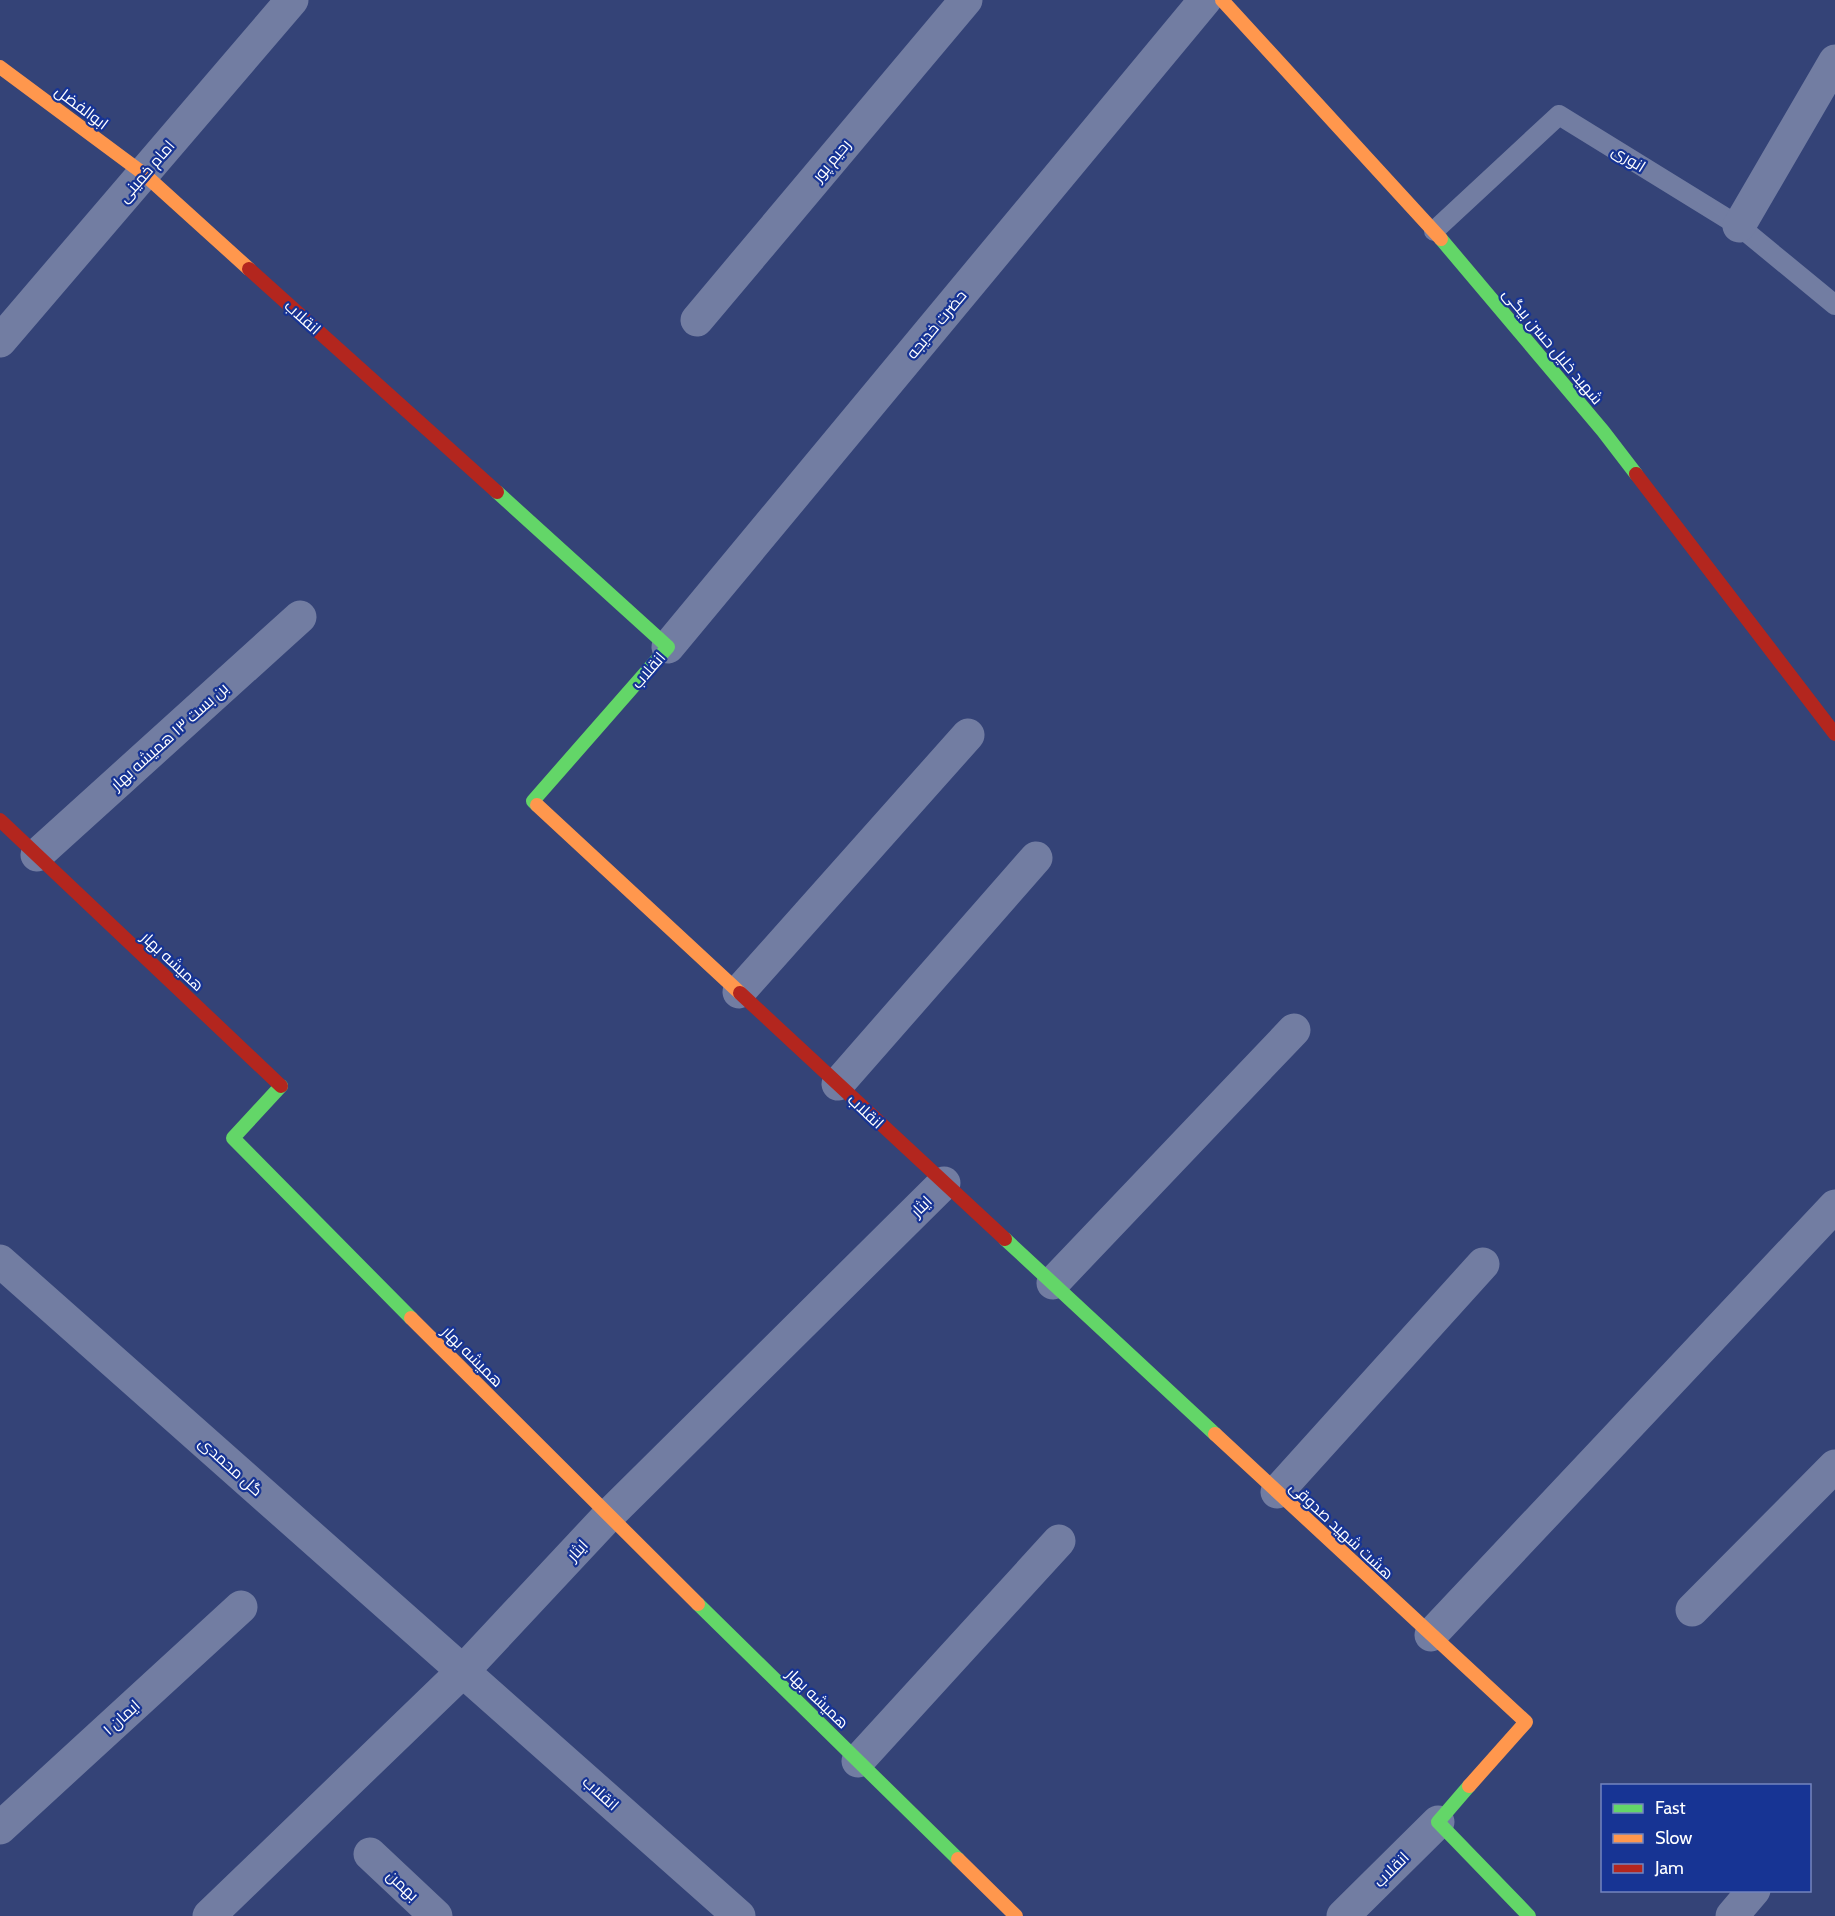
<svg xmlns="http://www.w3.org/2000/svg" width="1835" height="1916" viewBox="0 0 1835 1916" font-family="Cabin,Cairo,sans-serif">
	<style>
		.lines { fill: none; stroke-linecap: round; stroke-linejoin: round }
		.lane { stroke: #727da2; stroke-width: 20 }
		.street { stroke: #727da2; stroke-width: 33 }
		.fast { stroke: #63d668; stroke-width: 14 }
		.slow { stroke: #ff974d; stroke-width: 14 }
		.jam { stroke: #b3261e; stroke-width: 14 }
		.labels { text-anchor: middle; stroke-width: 4.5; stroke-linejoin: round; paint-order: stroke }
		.street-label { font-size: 16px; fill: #fff; stroke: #173494 }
	</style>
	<rect width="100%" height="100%" fill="#344377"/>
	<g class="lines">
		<path class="lane" d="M1434,231L1559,115L1739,226L1835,305"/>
		<path class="street" d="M1739,226L1835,61
			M697,320L966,0
			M0,341L292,0
			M668,647L1205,0
			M37,855L300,617
			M739,992L968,735
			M838,1084L1036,858
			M0,1261L739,1916
			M1053,1283L1294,1030
			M1277,1492L1483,1264
			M1692,1610L1835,1466
			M1431,1635L1835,1206
			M858,1761L1059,1541
			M0,1828L241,1607
			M370,1854L436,1916
			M209,1916L463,1671L608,1516L944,1183
			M1343,1916L1438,1822
			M1732,1916L1754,1890"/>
		<path class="fast" d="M1441,239L1603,431L1636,474
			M497,492L668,647L533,801L537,805
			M281,1086L233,1138L411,1318
			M1005,1239L1215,1434
			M698,1604L958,1859
			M1469,1786L1438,1822L1529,1916"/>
		<path class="slow" d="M1222,0L1441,239
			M0,67L144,174L249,269
			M537,805L740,993
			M411,1318L698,1604
			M1215,1434L1526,1722L1469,1786
			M958,1859L1016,1916"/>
		<path class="jam" d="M249,269L497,492
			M1636,474L1835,734
			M0,820L281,1086
			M740,993L1005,1239"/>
	</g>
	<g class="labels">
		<g class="street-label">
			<text transform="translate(82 107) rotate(37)" y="6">ابوالفضل</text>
			<text transform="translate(1629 158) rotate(32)" y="6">انوری</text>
			<text transform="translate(831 160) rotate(-50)" y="6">رحیم پور</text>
			<text transform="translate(146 171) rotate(-49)" y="6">امام خمینی</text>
			<text transform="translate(303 317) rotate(42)" y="6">انقلاب</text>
			<text transform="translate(936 324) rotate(-50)" y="6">حضرت خدیجه</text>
			<text transform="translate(1553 346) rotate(50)" y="6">شهید خلیل حسن بیگی</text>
			<text transform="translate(648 670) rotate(-49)" y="6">انقلاب</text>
			<text transform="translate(169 736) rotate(-42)" y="6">بن بست ۱۳ همیشه بهار</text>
			<text transform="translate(173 961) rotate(43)" y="6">همیشه بهار</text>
			<text transform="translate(866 1111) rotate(43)" y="6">انقلاب</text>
			<text transform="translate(921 1206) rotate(-45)" y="6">ایثار</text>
			<text transform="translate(473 1356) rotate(45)" y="6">همیشه بهار</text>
			<text transform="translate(231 1466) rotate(42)" y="6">گل محمدی</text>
			<text transform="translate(1342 1530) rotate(43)" y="6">هشت شهید صدوقی</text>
			<text transform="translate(577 1550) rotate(-47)" y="6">ایثار</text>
			<text transform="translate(818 1698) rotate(44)" y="6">همیشه بهار</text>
			<text transform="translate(121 1717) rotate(-42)" y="6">ایمان ۱</text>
			<text transform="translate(601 1793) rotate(42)" y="6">انقلاب</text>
			<text transform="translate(1391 1869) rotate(-45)" y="6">انقلاب</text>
			<text transform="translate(403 1885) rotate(43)" y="6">بهمن</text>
		</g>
	</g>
	<rect x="1601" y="1784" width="210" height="108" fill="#173494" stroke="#7485bf" stroke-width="1.5"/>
	<rect x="1613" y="1804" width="30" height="9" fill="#63d668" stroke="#7485bf" stroke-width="1.5"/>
	<text x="1655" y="1814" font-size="18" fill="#ffffff">Fast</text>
	<rect x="1613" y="1834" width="30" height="9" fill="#ff974d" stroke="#7485bf" stroke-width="1.5"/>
	<text x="1655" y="1844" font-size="18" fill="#ffffff">Slow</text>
	<rect x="1613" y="1864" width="30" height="9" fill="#b3261e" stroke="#7485bf" stroke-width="1.5"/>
	<text x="1655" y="1874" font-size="18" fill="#ffffff">Jam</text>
</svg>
